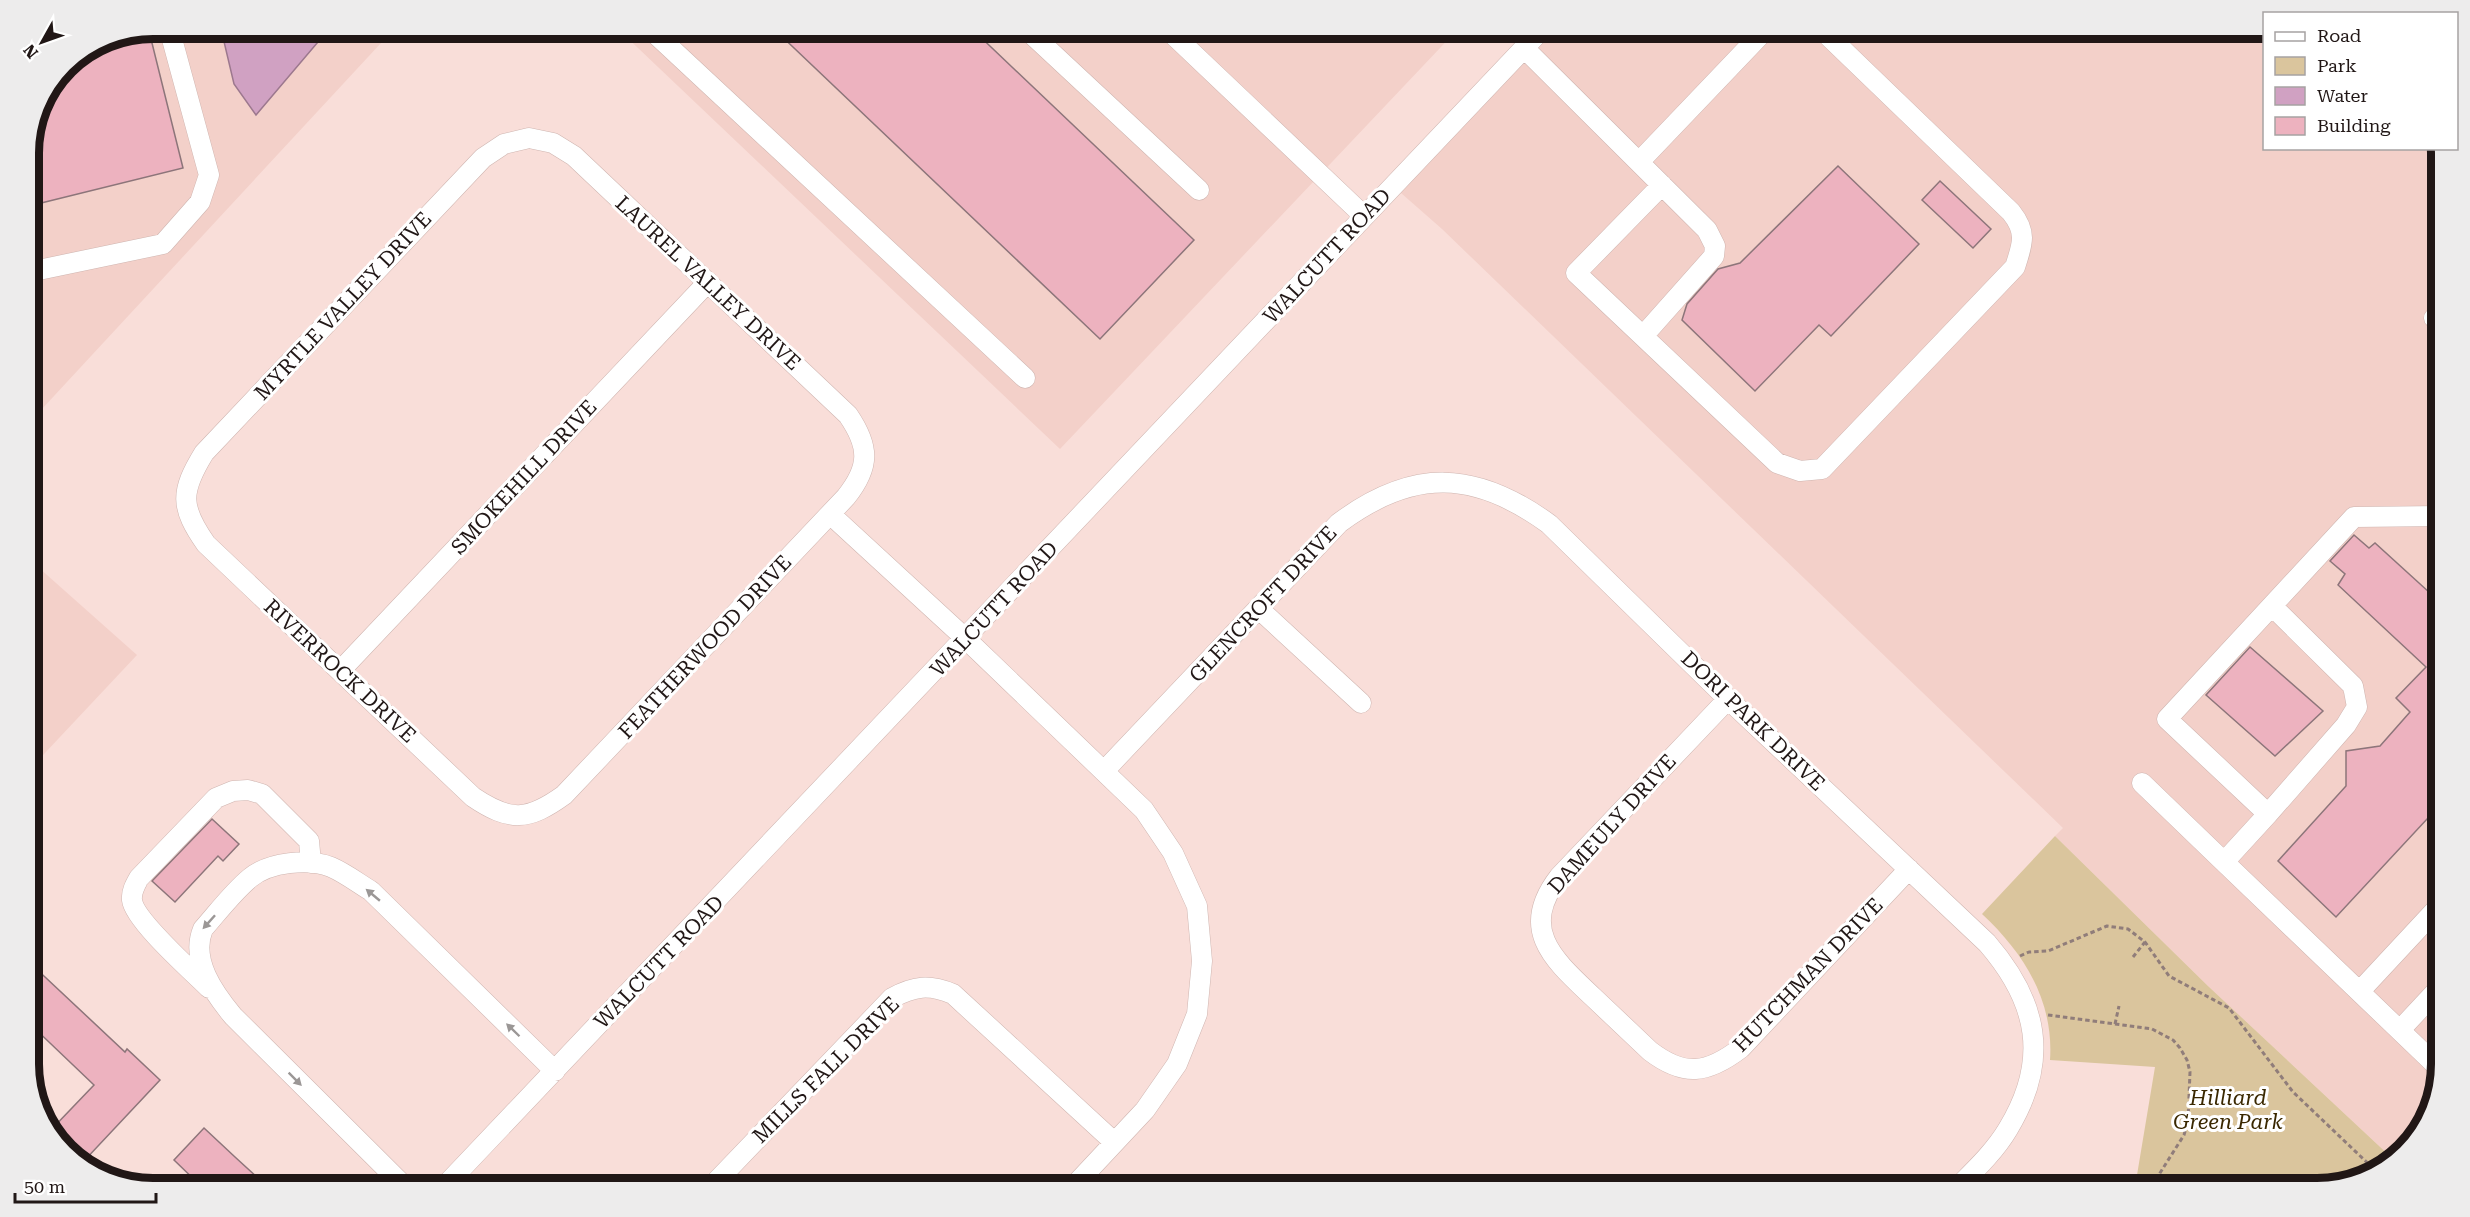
<svg xmlns="http://www.w3.org/2000/svg" width="2470" height="1217" viewBox="0 0 2470 1217" font-family="'Roboto Serif',serif">
	<style>
		.built { fill: #f3d0c9 }
		.green { fill: #dac59d }
		.water { fill: #d0a1c2; stroke: #9c788e; stroke-width: 1.5 }
		.building { fill: #edb2bf; stroke: #8d757a; stroke-width: 1.5 }
		.lines { fill: none; stroke-linecap: round; stroke-linejoin: round }
		.minor-casing { stroke: #cfb5b0; stroke-width: 21 }
		.path { stroke: #907d7a; stroke-width: 3; stroke-dasharray: 4.5 3; stroke-linecap: butt }
		.minor { stroke: #fff; stroke-width: 20 }
		.oneway { fill: #9b9796 }
		.labels { text-anchor: middle; stroke-width: 6; stroke-linejoin: round; paint-order: stroke }
		.street-label { font-size: 21px; fill: #211716; stroke: #fff }
		.park-label { font-size: 21px; font-style: italic; fill: #3a2800; stroke: #fff }
		.rim { fill: none; stroke: #211716; stroke-width: 8 }
	</style>
	<rect width="100%" height="100%" fill="#f9ded9"/>
	<path class="built" d="M1543,28L2264,29V148L2441,149V1064L2429,1119L2393,1159L2208,986L2055,836L2063,828L1442,229L1393,186Z
		M153,29H394L29,423V145L38,105L65,65L106,38Z
		M618,29H1458L1060,449Z
		M29,559L137,655L29,770Z"/>
	<path class="green" d="M2055,836L2208,986L2393,1159L2386,1168L2317,1188H2129L2136,1181L2155,1067L2050,1060C2054,1001 2024,953 1982,914Z"/>
	<path class="water" d="M221,29V28L329,29L256,115L234,84Z"/>
	<path class="building" d="M773,28H971L1194,240L1100,339Z
		M150,35L183,168L29,206V145L38,105L65,65L86,51Z
		M1838,166L1919,244L1831,336L1819,325L1755,391L1682,320L1687,304L1718,269L1740,263Z
		M1940,181L1991,229L1973,248L1922,200Z
		M2354,535L2369,548L2375,543L2441,603V804L2336,917L2278,861L2346,786V751L2380,746L2410,712L2396,698L2426,667L2338,585L2345,574L2330,561Z
		M2250,647L2323,711L2275,756L2206,695Z
		M212,819L239,844L223,861L218,856L175,902L152,881Z
		M29,962L125,1052L127,1049L160,1080L83,1162L49,1132L94,1085L29,1023Z
		M204,1128L235,1157L269,1188H203L174,1160Z"/>
	<g class="lines">
		<g class="minor-casing">
			<path id="minor" d="M649,28L1025,378
				M1025,28L1199,190
				M1166,28L1364,216
				M1524,48L1707,230L1715,246L1714,256L1643,336
				M529,138L553,143L574,156L848,415C870,447 870,467 846,497L564,795C528,821 510,822 473,797L206,544C180,507 180,492 204,453L483,158L504,144Z
				M1639,162L1767,28
				M1662,185L1576,273L1777,463L1800,471L1822,469L2015,267C2023,243 2027,232 2011,212L1820,28
				M29,272L163,244L200,202L209,175L169,28
				M2434,318L2441,324
				M830,514L966,639L1144,810L1173,853L1197,906L1202,961L1197,1014L1177,1064L1145,1110L1072,1188
				M1259,609L1361,703
				M340,671L708,282
				M1728,699L1559,877C1518,930 1554,960 1593,997C1612,1015 1631,1033 1650,1051C1684,1077 1707,1074 1741,1048L1909,869
				M1104,771L1339,523C1413,468 1475,470 1549,524L1728,699L1987,943C2038,1002 2050,1060 2008,1129C1995,1151 1975,1170 1957,1188
				M2142,783L2224,862
				M2268,814L2346,725L2357,707L2353,686L2272,606
				M209,988C193,972 134,920 132,900C131,892 135,885 139,878L216,798L233,791L248,790L262,794L309,841L311,863
				M2360,991L2441,904
				M2400,1030L2441,986
				M2440,1069L2224,862L2268,814L2167,719L2354,517L2441,516
				M406,1188L233,1016C214,993 190,960 203,929C218,912 233,892 250,878C269,862 309,858 331,867C345,873 358,883 371,891L555,1071
				M443,1188L1543,28
				M710,1188L892,998C914,986 929,984 953,994L1114,1142"/>
		</g>
		<path class="path" d="M2020,956L2029,952L2048,951L2107,926L2128,929L2145,942L2169,976L2229,1008L2293,1092L2376,1171
			M2133,957L2145,942
			M2048,1015L2152,1029L2173,1040L2180,1048L2187,1060L2190,1072L2188,1121L2184,1135L2160,1173L2154,1188
			M2115,1024L2119,1006"/>
		<use href="#minor" class="minor"/>
	</g>
	<defs><path id="oneway-solid" d="M-6-.8H1V-3.2L6.5 0L1 3.2V.8H-6Z" transform="scale(1.5)"/></defs>
	<g class="oneway">
		<use href="#oneway-solid" transform="translate(373 895) rotate(-140)"/>
		<use href="#oneway-solid" transform="translate(209 922) rotate(132)"/>
		<use href="#oneway-solid" transform="translate(513 1030) rotate(-136)"/>
		<use href="#oneway-solid" transform="translate(295 1079) rotate(45)"/>
	</g>
	<g class="labels">
		<g class="street-label">
			<text transform="translate(1327 256) rotate(-47)" y="7">WALCUTT ROAD</text>
			<text transform="translate(708 283) rotate(43)" y="7">LAUREL VALLEY DRIVE</text>
			<text transform="translate(343 306) rotate(-47)" y="7">MYRTLE VALLEY DRIVE</text>
			<text transform="translate(524 477) rotate(-47)" y="7">SMOKEHILL DRIVE</text>
			<text transform="translate(1263 604) rotate(-47)" y="7">GLENCROFT DRIVE</text>
			<text transform="translate(994 609) rotate(-47)" y="7">WALCUTT ROAD</text>
			<text transform="translate(705 647) rotate(-47)" y="7">FEATHERWOOD DRIVE</text>
			<text transform="translate(340 671) rotate(43)" y="7">RIVERROCK DRIVE</text>
			<text transform="translate(1753 721) rotate(44)" y="7">DORI PARK DRIVE</text>
			<text transform="translate(1612 824) rotate(-48)" y="7">DAMEULY DRIVE</text>
			<text transform="translate(659 962) rotate(-46)" y="7">WALCUTT ROAD</text>
			<text transform="translate(1808 975) rotate(-46)" y="7">HUTCHMAN DRIVE</text>
			<text transform="translate(826 1070) rotate(-45)" y="7">MILLS FALL DRIVE</text>
		</g>
		<g class="park-label">
			<text x="2228" y="1105">Hilliard<tspan x="2228" dy="24">Green Park</tspan></text>
		</g>
	</g>
	<path d="M0 0H2470V1217H0ZM153 39H2317A114 114 0 0 1 2431 153V1064A114 114 0 0 1 2317 1178H153A114 114 0 0 1 39 1064V153A114 114 0 0 1 153 39Z" fill="#edecec" fill-rule="evenodd"/>
	<path class="rim" d="M153 39H2317A114 114 0 0 1 2431 153V1064A114 114 0 0 1 2317 1178H153A114 114 0 0 1 39 1064V153A114 114 0 0 1 153 39Z"/>
	<rect x="2263" y="12" width="195" height="138" fill="#ffffff" stroke="#a6a2a2" stroke-width="1.5"/>
	<rect x="2275" y="32" width="30" height="9" fill="#ffffff" stroke="#a6a2a2" stroke-width="1.5"/>
	<text x="2317" y="42" font-size="18" fill="#211716">Road</text>
	<rect x="2275" y="57" width="30" height="18" fill="#dac59d" stroke="#a6a2a2" stroke-width="1.5"/>
	<text x="2317" y="72" font-size="18" fill="#211716">Park</text>
	<rect x="2275" y="87" width="30" height="18" fill="#d0a1c2" stroke="#a6a2a2" stroke-width="1.5"/>
	<text x="2317" y="102" font-size="18" fill="#211716">Water</text>
	<rect x="2275" y="117" width="30" height="18" fill="#edb2bf" stroke="#a6a2a2" stroke-width="1.5"/>
	<text x="2317" y="132" font-size="18" fill="#211716">Building</text>
	<g transform="translate(42 42) rotate(230)" stroke="#ffffff" stroke-width="4.5" paint-order="stroke">
	<path d="M0-4.5L10 22L0 15L-10 22Z" fill="#211716"/>
	<text y="-9" font-size="16" font-weight="bold" text-anchor="middle" fill="#211716">N</text>
	</g>
	<path d="M15 1193v9h141v-9" fill="none" stroke="#211716" stroke-width="3"/>
	<text x="24" y="1193" font-size="18" fill="#211716" stroke="#ffffff" stroke-width="4.5" paint-order="stroke">50 m</text>
</svg>
